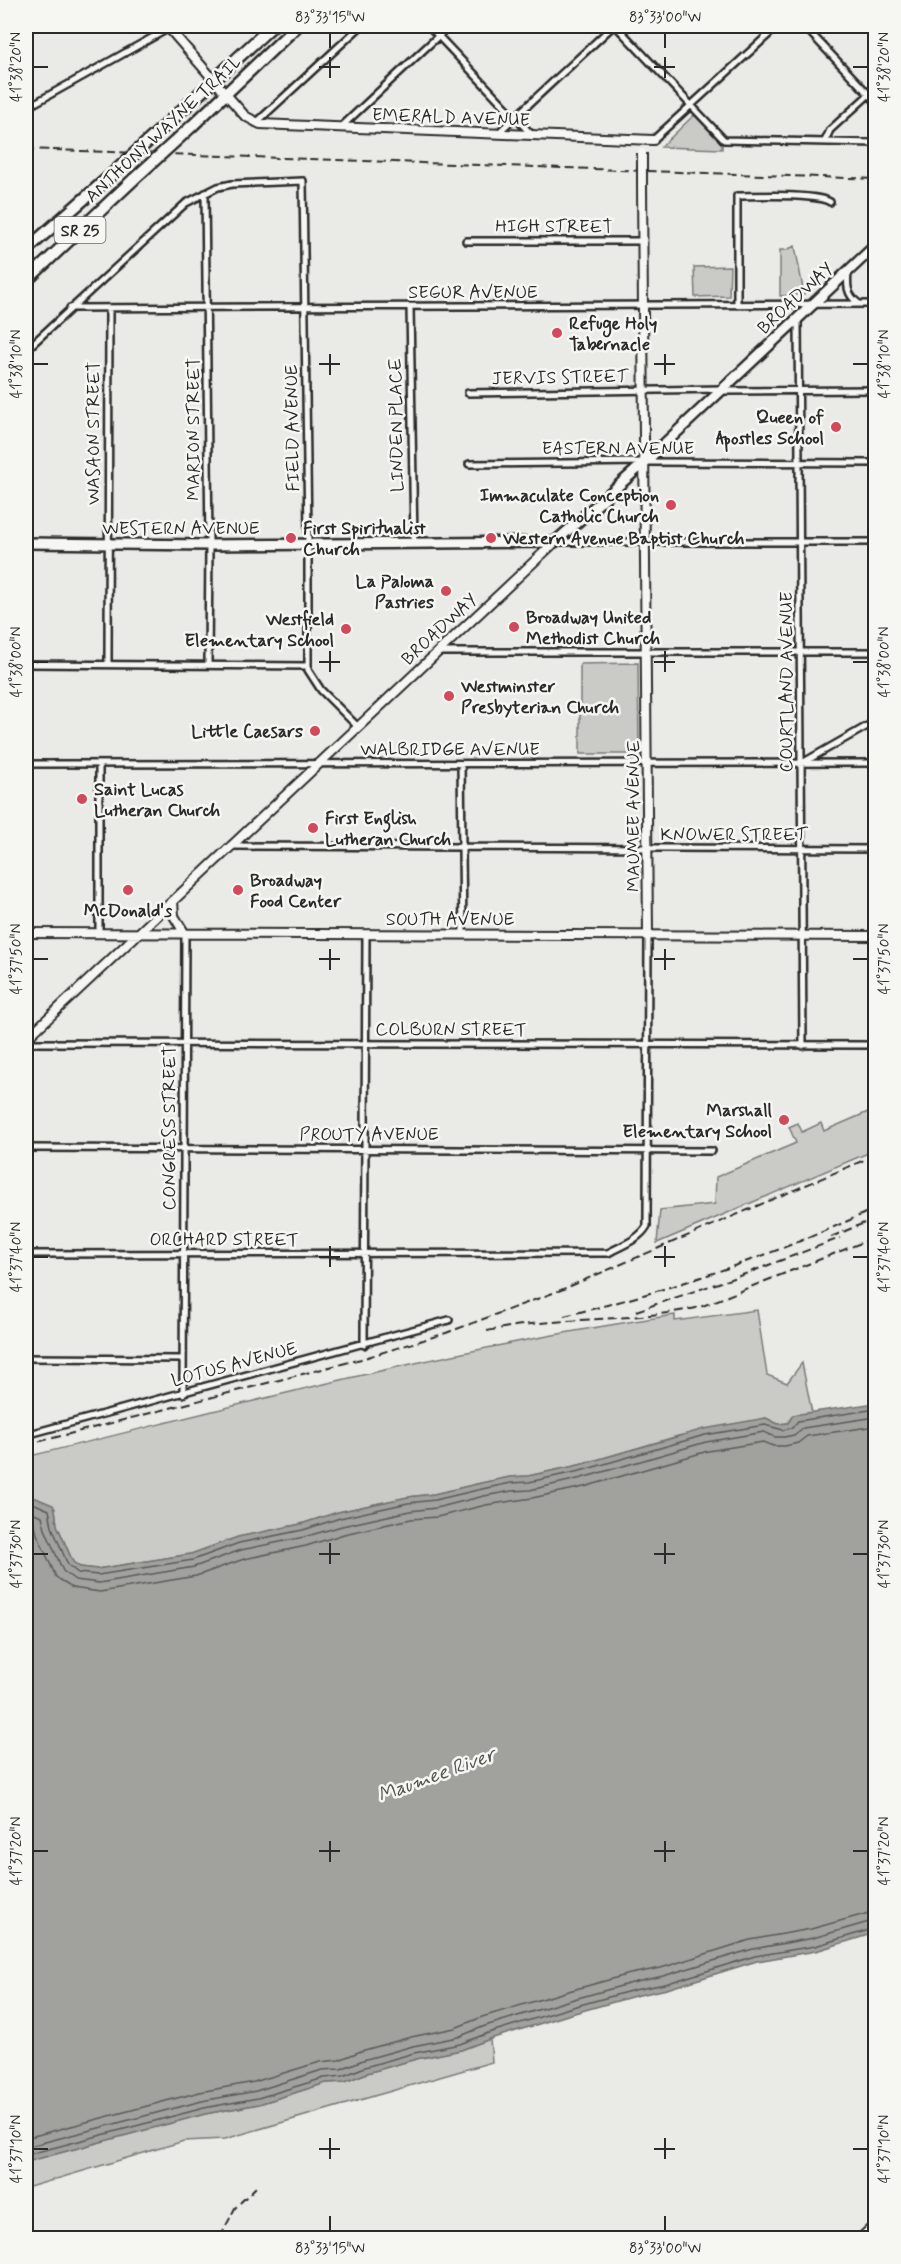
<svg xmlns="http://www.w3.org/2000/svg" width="901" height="2264" viewBox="0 0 901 2264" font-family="Mynerve,sans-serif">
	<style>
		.green { fill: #cacac7; stroke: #7a7a79; stroke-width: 1.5 }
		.water { fill: #a1a19e; stroke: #727270; stroke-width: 1.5 }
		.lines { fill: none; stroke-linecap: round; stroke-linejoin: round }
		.shore { stroke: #5a5a59; stroke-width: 1.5 }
		.street-casing { stroke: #2b2b2b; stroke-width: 10 }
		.secondary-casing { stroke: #2b2b2b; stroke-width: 12 }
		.primary-casing { stroke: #2b2b2b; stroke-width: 14 }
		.highway-casing { stroke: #2b2b2b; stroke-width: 15 }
		.street { stroke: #f6f6f2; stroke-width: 5 }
		.secondary { stroke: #f6f6f2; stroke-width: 8 }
		.primary { stroke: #f6f6f2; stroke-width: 9 }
		.highway { stroke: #f6f6f2; stroke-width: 10 }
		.rail { stroke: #2b2b2b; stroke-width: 2; stroke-dasharray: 9 4.5; stroke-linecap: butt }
		.secondary-bridge-casing { stroke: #2b2b2b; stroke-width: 12; stroke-linecap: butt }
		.highway-bridge-casing { stroke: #2b2b2b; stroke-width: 15; stroke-linecap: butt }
		.secondary-bridge { stroke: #f6f6f2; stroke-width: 8 }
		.highway-bridge { stroke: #f6f6f2; stroke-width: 10 }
		.ticks { fill: none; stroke: #2b2b2b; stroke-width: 2 }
		.poi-dot { fill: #d1495b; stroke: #f6f6f2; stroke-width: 2 }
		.labels { text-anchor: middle; stroke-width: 5; stroke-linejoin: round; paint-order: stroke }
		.shield { fill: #f6f6f2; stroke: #686867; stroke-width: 1.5 }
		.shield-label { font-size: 16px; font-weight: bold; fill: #2b2b2b }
		.street-label { font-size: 18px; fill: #2b2b2b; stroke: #f6f6f2 }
		.poi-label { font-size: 18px; font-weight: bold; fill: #2b2b2b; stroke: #f6f6f2; text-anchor: start }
		.water-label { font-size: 20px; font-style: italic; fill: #545453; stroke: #f6f6f2 }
		.neatline { fill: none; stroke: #2b2b2b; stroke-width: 2 }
		.ticks-label { font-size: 15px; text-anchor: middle; fill: #2b2b2b }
	</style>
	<rect width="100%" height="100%" fill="#eaeae6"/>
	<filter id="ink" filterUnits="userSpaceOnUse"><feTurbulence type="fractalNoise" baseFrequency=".0167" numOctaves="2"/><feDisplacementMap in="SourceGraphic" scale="12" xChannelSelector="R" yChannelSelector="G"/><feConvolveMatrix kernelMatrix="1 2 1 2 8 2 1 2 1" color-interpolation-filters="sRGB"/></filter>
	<g filter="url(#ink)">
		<path class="green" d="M694,115L722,143V149L661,147Z
			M795,246L804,294L780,296V250H786Z
			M730,266L729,296L695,297L694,267Z
			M638,663L639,754H580V664Z
			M875,1109V1150L657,1243L660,1210L715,1204L716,1177L796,1143L789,1127L798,1123L802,1132L821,1123L824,1131Z
			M757,1310L767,1375L787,1383L802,1363L812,1413L793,1415L788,1423L778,1424L766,1418L678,1436L579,1465L528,1476L510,1477L481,1483L434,1494L408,1497L338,1512L301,1524L238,1537L191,1554L97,1569L80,1567L73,1562L57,1525L55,1509L36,1498L26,1497V1457C241,1405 456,1346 675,1315V1321Z
			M490,2039L492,2062L225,2139L184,2141L26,2188V2162L205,2114L259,2104L326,2083L345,2082L367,2073L416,2059L461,2050Z"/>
		<path class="water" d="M875,1403V1933L816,1951L757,1961L667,1989L635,1996L571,2014L490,2039L461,2050L416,2059L367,2073L345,2082L326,2083L259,2104L205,2114L26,2162V1497L36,1498L53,1505L55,1509L57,1525L73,1562L80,1567L97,1569L191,1554L238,1537L301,1524L338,1512L408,1497L434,1494L481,1483L510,1477L528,1476L579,1465L704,1429L766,1418L778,1424L788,1423L793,1415Z"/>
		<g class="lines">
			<path class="shore" d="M26,1503L35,1504L49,1510L52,1527L68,1565L78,1573L98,1575L193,1560L239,1543L303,1530L340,1518L408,1503L435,1500L482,1489L511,1483L529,1482L580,1471L705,1435L765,1425L783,1430L792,1428L798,1421L876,1409
				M26,1510L42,1516L45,1529L63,1571L75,1580L99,1583L194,1567L241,1550L304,1537L342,1526L410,1511L436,1508L484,1496L512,1491L530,1490L582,1478L706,1442L764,1432L775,1437H784L794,1435L803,1428L876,1417
				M26,1520L34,1522L37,1534L56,1577L72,1588L100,1592L196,1576L244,1559L306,1546L344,1534L411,1519L437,1517L486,1505L532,1498L584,1487L708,1451L763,1442L773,1446H785L798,1443L807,1436L876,1426
				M26,2138L200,2092L254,2082L320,2062L339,2060L361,2051L411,2037L455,2028L482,2017L565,1992L630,1974L661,1968L750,1940L811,1929L876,1911
				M26,2147L202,2101L256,2091L322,2070L341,2069L363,2060L413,2046L458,2037L485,2026L567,2001L632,1983L663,1976L753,1949L813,1938L876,1920
				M26,2155L204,2108L258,2098L324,2078L343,2076L365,2067L414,2053L460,2044L488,2033L569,2008L634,1990L665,1984L755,1956L815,1946L876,1928"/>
			<g class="street-casing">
				<path id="street" d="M429,26L532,135
					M616,26L724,140L876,143
					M804,26L876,102
					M26,108L173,26
					M256,123L361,26
					M341,127L449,26
					M498,133L613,26
					M653,140L778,26
					M825,141L830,130L876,88
					M205,193L209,545L208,665
					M26,206H27
					M466,241H643
					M848,271C847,284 846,294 858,303
					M737,305V196C756,196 816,193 830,202
					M410,307L414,543
					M70,308L876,304
					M798,319L803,1046
					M26,350L186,203L218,187L232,184L303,181L308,534V670L321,690L358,727
					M721,391L876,390
					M468,393L722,389
					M469,464L645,462L876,463
					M556,542H876
					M439,652H876
					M26,664L307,666
					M108,664L109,309
					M804,762L876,721
					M26,764L876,763
					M461,764L463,934
					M232,846L876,849
					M99,933V764
					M26,1043L876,1045
					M26,1148L712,1151
					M26,1254L608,1253C621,1246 640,1239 647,1226L648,935
					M364,1345L366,934
					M26,1358L183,1359
					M183,1394L185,934
					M26,1435L449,1320"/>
			</g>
			<g class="secondary-casing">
				<path id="secondary" d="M167,26L245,116L260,124L653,140
					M642,186L648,935
					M173,901L174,916L185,934
					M26,933L876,936
					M26,1039L555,542
					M861,2238L876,2224"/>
			</g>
			<g class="primary-casing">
				<path id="primary" d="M26,543L209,545L555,542L645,462L876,245"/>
			</g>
			<g class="highway-casing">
				<path id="highway" d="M169,122L272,26
					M192,126L297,26
					M26,250L108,178
					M26,281L134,179"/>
			</g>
			<use href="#street" class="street"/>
			<use href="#secondary" class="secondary"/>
			<use href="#primary" class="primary"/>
			<use href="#highway" class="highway"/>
			<path class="rail" d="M26,149L876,179
				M831,1237L876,1218
				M636,1311L745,1274L840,1238
				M564,1316C671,1290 776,1255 876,1208
				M487,1331C556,1316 630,1323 700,1307L876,1237
				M26,1445L361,1359L446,1333L561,1290L876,1155
				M220,2238L235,2208L256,2187"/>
			<g class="secondary-bridge-casing">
				<path id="secondary-bridge" d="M642,153V186"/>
			</g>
			<g class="highway-bridge-casing">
				<path id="highway-bridge" d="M108,178L169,122
					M134,179L192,126"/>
			</g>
			<use href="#secondary-bridge" class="secondary-bridge"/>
			<use href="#highway-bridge" class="highway-bridge"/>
		</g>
	</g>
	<path class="ticks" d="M330,33V48M665,33V48M330,57V78M665,57V78M33,67H48M319,67H340M654,67H675M853,67H868M330,354V375M665,354V375M33,364H48M319,364H340M654,364H675M853,364H868M330,651V672M665,651V672M33,662H48M319,662H340M654,662H675M853,662H868M330,949V970M665,949V970M33,959H48M319,959H340M654,959H675M853,959H868M330,1246V1267M665,1246V1267M33,1257H48M319,1257H340M654,1257H675M853,1257H868M330,1543V1564M665,1543V1564M33,1554H48M319,1554H340M654,1554H675M853,1554H868M330,1841V1862M665,1841V1862M33,1851H48M319,1851H340M654,1851H675M853,1851H868M330,2138V2159M665,2138V2159M33,2149H48M319,2149H340M654,2149H675M853,2149H868M330,2216V2231M665,2216V2231"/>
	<g class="poi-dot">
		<circle cx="557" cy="333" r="6"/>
		<circle cx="836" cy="427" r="6"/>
		<circle cx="671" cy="505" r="6"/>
		<circle cx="291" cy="538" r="6"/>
		<circle cx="491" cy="538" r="6"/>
		<circle cx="446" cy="591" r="6"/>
		<circle cx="514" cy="627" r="6"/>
		<circle cx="346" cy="629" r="6"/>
		<circle cx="449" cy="696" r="6"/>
		<circle cx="315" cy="731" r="6"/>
		<circle cx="82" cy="799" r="6"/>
		<circle cx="313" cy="828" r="6"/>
		<circle cx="128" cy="890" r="6"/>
		<circle cx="238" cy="890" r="6"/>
		<circle cx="784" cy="1120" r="6"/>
	</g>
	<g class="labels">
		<rect class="shield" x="54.5" y="217" width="51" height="26" rx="4.5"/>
		<g class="shield-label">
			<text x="80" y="236">SR 25</text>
		</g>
		<g class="street-label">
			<text transform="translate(451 117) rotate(2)" y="6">EMERALD AVENUE</text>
			<text transform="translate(163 129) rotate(-43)" y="6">ANTHONY WAYNE TRAIL</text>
			<text x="554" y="232">HIGH STREET</text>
			<text x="473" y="298">SEGUR AVENUE</text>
			<text transform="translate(795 298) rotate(-43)" y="6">BROADWAY</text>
			<text transform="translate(560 377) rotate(-1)" y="6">JERVIS STREET</text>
			<text transform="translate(396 425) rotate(-91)" y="6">LINDEN PLACE</text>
			<text transform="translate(292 428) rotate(-91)" y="6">FIELD AVENUE</text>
			<text transform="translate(193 429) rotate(-90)" y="6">MARION STREET</text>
			<text transform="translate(93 433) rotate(-90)" y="6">WASAON STREET</text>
			<text x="618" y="454">EASTERN AVENUE</text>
			<text x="181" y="534">WESTERN AVENUE</text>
			<text transform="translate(439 629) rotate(-43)" y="6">BROADWAY</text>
			<text transform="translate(786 682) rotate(-90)" y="6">COURTLAND AVENUE</text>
			<text x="450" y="755">WALBRIDGE AVENUE</text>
			<text transform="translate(633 816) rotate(-90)" y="6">MAUMEE AVENUE</text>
			<text x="734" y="840">KNOWER STREET</text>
			<text x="450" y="925">SOUTH AVENUE</text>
			<text x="451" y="1035">COLBURN STREET</text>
			<text transform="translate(169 1128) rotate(-90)" y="6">CONGRESS STREET</text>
			<text x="369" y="1140">PROUTY AVENUE</text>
			<text x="224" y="1245">ORCHARD STREET</text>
			<text transform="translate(234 1364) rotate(-15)" y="6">LOTUS AVENUE</text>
		</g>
		<g class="poi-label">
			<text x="569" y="329">Refuge Holy<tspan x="569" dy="21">Tabernacle</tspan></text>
			<text x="824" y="423" text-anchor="end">Queen of<tspan x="824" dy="21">Apostles School</tspan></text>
			<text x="659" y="501" text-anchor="end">Immaculate Conception<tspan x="659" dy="21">Catholic Church</tspan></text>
			<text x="303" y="534">First Spiritualist<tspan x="303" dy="21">Church</tspan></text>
			<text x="503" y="544">Western Avenue Baptist Church</text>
			<text x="434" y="587" text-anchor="end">La Paloma<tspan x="434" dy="21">Pastries</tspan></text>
			<text x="526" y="623">Broadway United<tspan x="526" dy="21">Methodist Church</tspan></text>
			<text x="334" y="625" text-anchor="end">Westfield<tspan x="334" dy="21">Elementary School</tspan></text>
			<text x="461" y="692">Westminster<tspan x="461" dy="21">Presbyterian Church</tspan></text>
			<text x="303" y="737" text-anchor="end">Little Caesars</text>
			<text x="94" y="795">Saint Lucas<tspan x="94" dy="21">Lutheran Church</tspan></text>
			<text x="325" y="824">First English<tspan x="325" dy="21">Lutheran Church</tspan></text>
			<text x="250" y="886">Broadway<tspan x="250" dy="21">Food Center</tspan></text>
			<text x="128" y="916" text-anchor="middle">McDonald's</text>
			<text x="772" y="1116" text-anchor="end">Marshall<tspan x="772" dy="21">Elementary School</tspan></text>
		</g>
		<g class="water-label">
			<text transform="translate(436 1774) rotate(-20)" y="7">Maumee River</text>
		</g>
	</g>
	<rect width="901" height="2264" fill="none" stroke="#f6f6f2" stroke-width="66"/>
	<rect x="33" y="33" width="835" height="2198" class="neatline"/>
	<g class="ticks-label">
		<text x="330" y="22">83°33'15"W</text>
		<text x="665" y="22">83°33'00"W</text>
		<text transform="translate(16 67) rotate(-90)" y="5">41°38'20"N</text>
		<text transform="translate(884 67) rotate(-90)" y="5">41°38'20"N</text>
		<text transform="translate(16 364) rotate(-90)" y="5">41°38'10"N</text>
		<text transform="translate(884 364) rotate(-90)" y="5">41°38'10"N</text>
		<text transform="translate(16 662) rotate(-90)" y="5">41°38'00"N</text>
		<text transform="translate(884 662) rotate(-90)" y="5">41°38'00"N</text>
		<text transform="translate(16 959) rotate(-90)" y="5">41°37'50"N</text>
		<text transform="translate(884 959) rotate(-90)" y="5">41°37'50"N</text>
		<text transform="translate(16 1257) rotate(-90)" y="5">41°37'40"N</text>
		<text transform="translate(884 1257) rotate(-90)" y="5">41°37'40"N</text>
		<text transform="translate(16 1554) rotate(-90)" y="5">41°37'30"N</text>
		<text transform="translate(884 1554) rotate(-90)" y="5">41°37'30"N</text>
		<text transform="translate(16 1851) rotate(-90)" y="5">41°37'20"N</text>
		<text transform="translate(884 1851) rotate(-90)" y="5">41°37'20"N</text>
		<text transform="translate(16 2149) rotate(-90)" y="5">41°37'10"N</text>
		<text transform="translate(884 2149) rotate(-90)" y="5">41°37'10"N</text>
		<text x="330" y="2253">83°33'15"W</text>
		<text x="665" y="2253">83°33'00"W</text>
	</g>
</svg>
